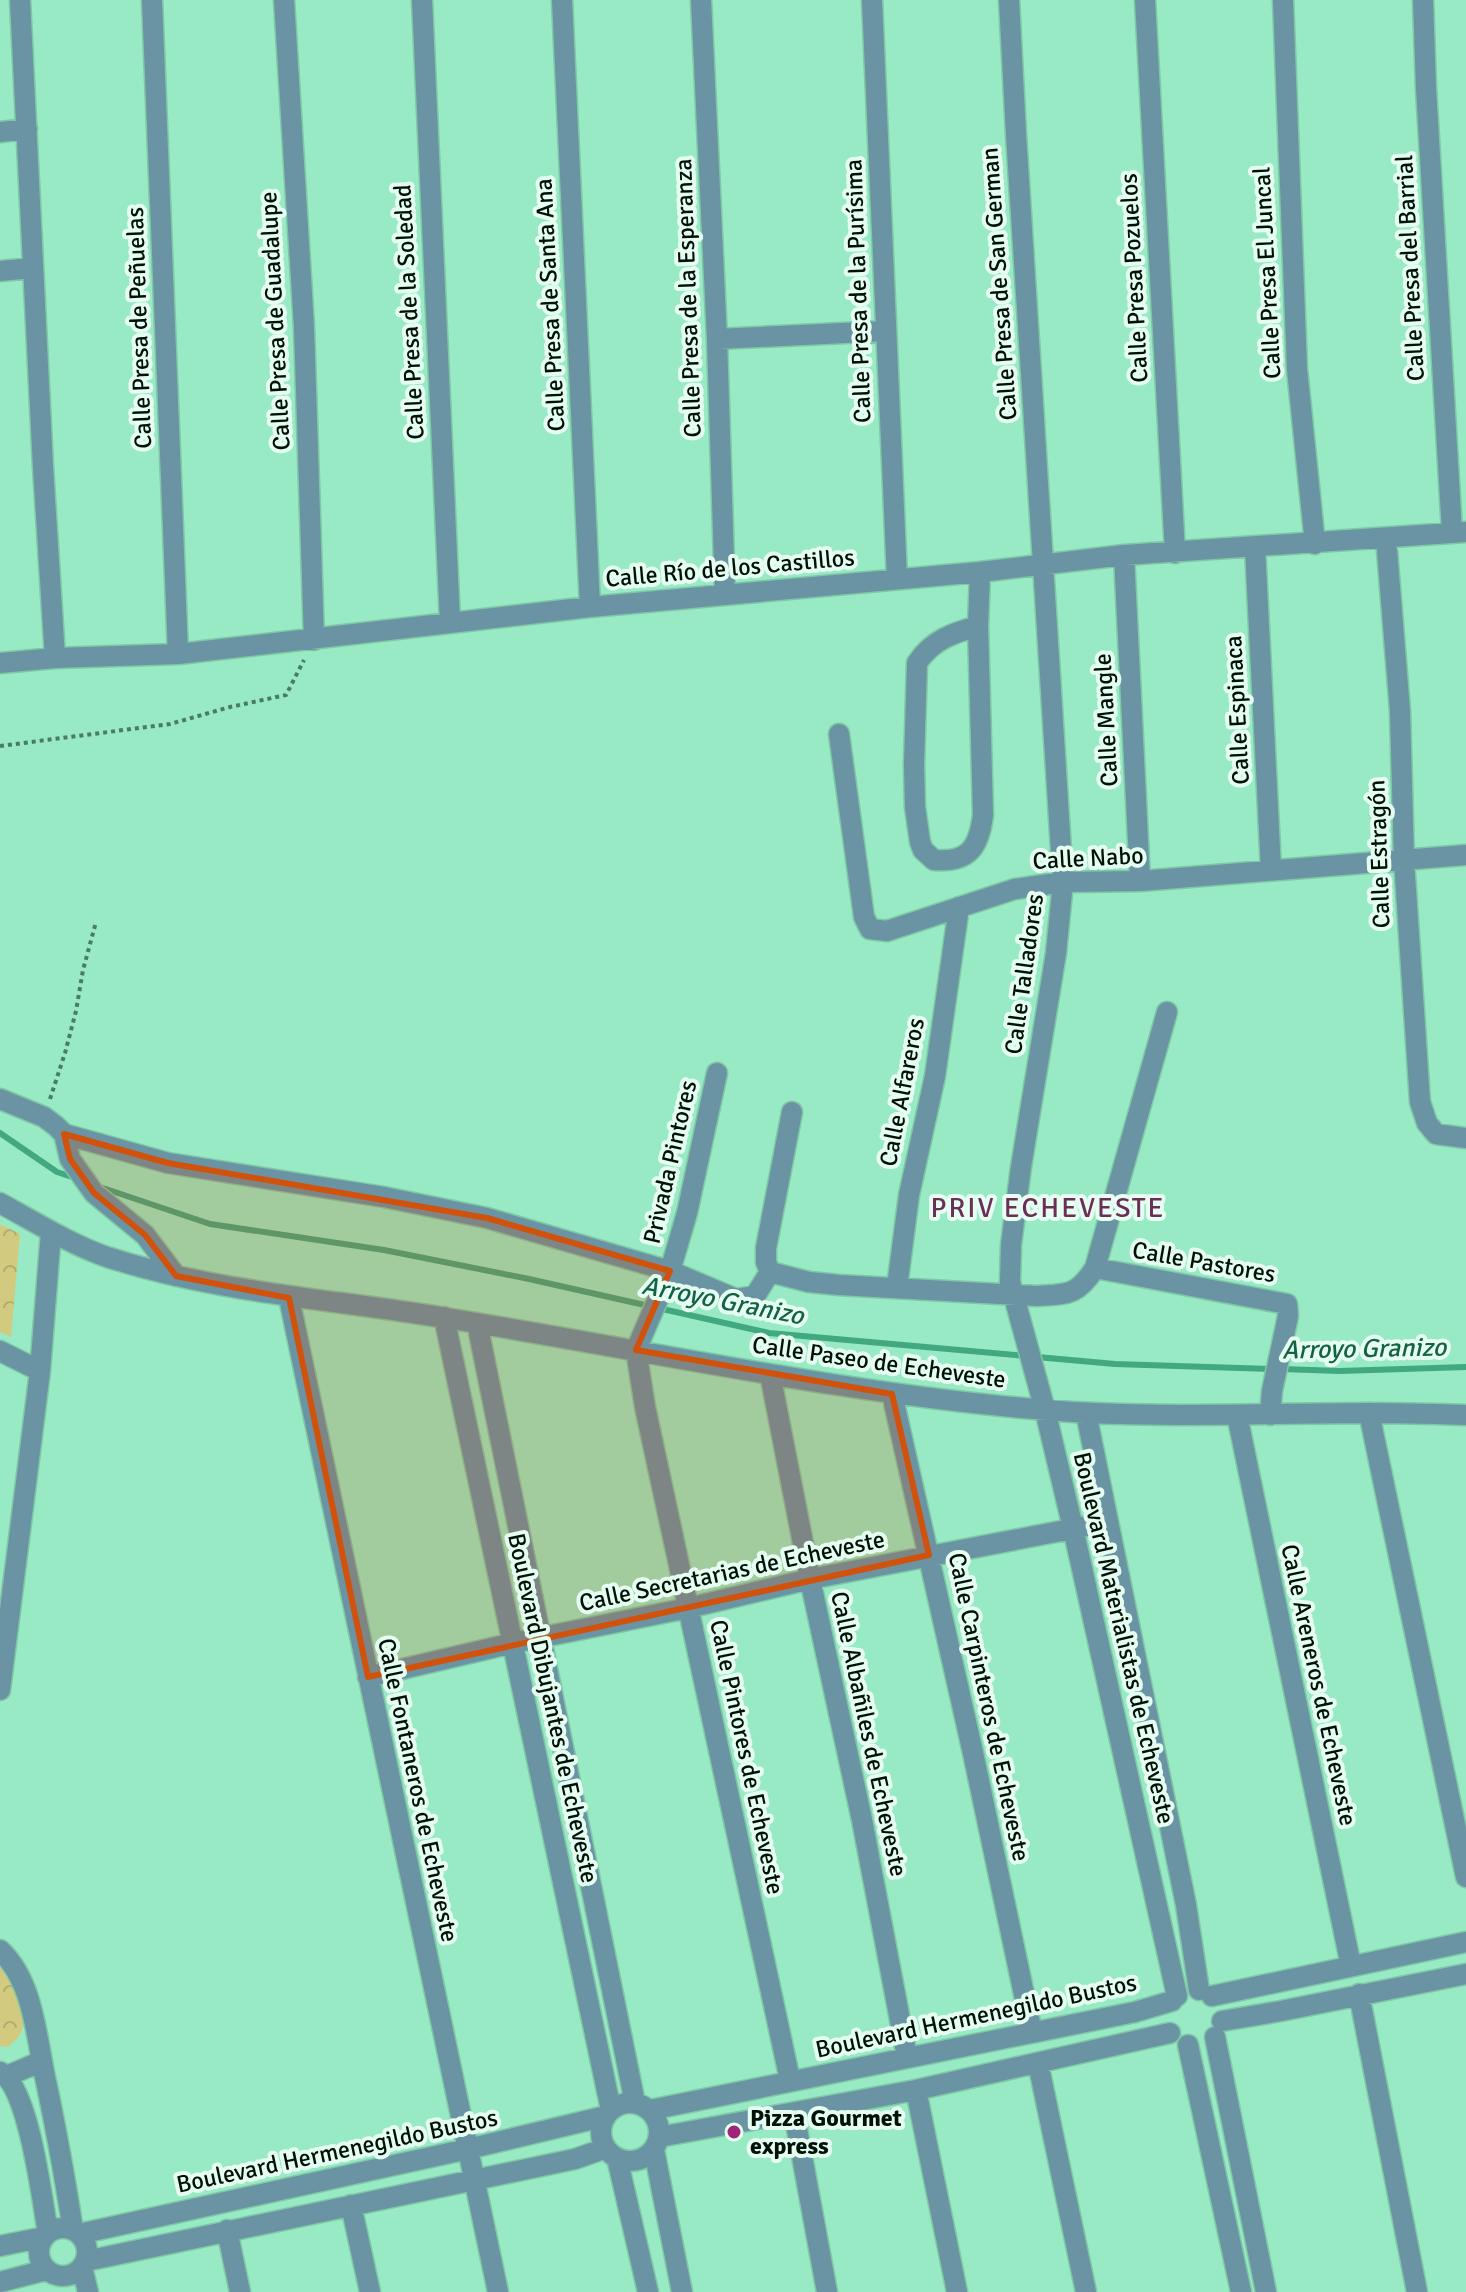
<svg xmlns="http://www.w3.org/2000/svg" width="1466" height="2292" viewBox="0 0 1466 2292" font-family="Signika,sans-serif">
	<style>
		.forest { fill: url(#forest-crowns) }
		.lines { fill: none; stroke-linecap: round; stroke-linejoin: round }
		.stream { stroke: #41a87f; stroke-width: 6 }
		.minor-casing { stroke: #7fc7a6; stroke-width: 23 }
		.path { stroke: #4a7c64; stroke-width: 4; stroke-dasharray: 4 4; stroke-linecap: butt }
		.minor { stroke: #6a94a4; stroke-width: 20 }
		.marked { fill: #d1520c; fill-opacity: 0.2; stroke: #d1520c; stroke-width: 6; stroke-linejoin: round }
		.poi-dot { fill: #a02479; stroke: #e6fdf1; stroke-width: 3 }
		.labels { text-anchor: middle; stroke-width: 8; stroke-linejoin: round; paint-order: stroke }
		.street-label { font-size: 24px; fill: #001208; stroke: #e6fdf1 }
		.poi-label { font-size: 24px; font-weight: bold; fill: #001208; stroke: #e6fdf1; text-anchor: start }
		.water-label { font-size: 26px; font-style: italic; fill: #136245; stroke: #e6fdf1 }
		.quarter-label { font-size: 28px; letter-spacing: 2px; fill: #6b2e55; stroke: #e6fdf1 }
	</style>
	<defs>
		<pattern id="forest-crowns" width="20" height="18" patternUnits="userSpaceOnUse" patternTransform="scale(2)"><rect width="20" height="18" fill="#d2cb7f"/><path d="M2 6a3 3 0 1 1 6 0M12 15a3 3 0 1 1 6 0" fill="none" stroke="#b2ad6c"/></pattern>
	</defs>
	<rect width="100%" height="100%" fill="#97eac4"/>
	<path class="forest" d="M0,1224L20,1234L11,1337L0,1332Z
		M0,1958C10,1976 31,2011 21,2033C19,2038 12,2043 8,2047L0,2046Z"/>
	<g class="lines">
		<path class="stream" d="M0,1133L57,1172L75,1178
			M97,1186L210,1224L384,1250L529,1279L769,1333L1115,1364L1271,1369
			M1282,1369L1340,1371L1466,1367"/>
		<g class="minor-casing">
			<path id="minor" d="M20,0L43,467L55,658
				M152,0L178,654
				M284,0L304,327L314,640
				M422,0L450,622
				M562,0L590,607
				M701,0L717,339L725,595
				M872,0L897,579
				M1009,0L1016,134L1063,882L1056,953L1021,1167L1011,1245L1010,1282L1045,1410L1073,1528L1177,1996
				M1145,0L1175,553
				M1283,0L1297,369L1315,544
				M1423,0L1426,88L1452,532
				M0,132L27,129
				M0,271L33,268
				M717,339L886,331
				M1386,538L1400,711L1404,860L1420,1102L1427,1123L1436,1134L1466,1138
				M1255,547L1271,870
				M1124,555L1140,881
				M978,626C953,633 932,640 917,663L914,765L915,807L920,842L923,850L934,860C969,863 979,847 983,815L978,626L980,572
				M0,663L55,658L178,654L590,607L980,572L1124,555L1466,532
				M839,734L864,917L870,929L887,931L1015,889L1063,882L1140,881L1466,855
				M717,1073L687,1213L670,1271L636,1350L645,1407L790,2080
				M0,1099L44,1117L56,1126L64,1134L70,1159L94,1193L145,1235L176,1276
				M64,1134L168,1163L384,1197L487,1218L670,1271L736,1299L755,1296L770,1272
				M0,1203C35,1222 70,1244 107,1257C218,1293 332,1299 446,1318C646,1350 844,1394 1046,1410C1154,1419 1261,1413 1369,1413C1401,1413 1434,1414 1466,1415
				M1095,1268L1287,1304L1288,1316L1272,1391L1270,1415
				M770,1272L809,1282L839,1285L1037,1296C1067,1294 1077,1296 1095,1268L1167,1012
				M770,1272L766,1262V1248L792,1112
				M897,1287L909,1195L935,1076L959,907
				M289,1298L498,2292
				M444,1317L611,2110
				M477,1323L635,2103
				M0,1351L40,1371
				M770,1374L810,1579L862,1820L907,2057
				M892,1394L973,1753L1032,2032
				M1086,1413L1186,1905L1199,1990
				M1369,1413L1466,1877
				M1237,1415L1351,1966
				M368,1677L513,1643L688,1608L810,1579L1108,1522
				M0,1690L40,1371L51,1232
				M0,1950C33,1981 36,2034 45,2077C56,2128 65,2179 73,2230
				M1359,1994L1417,2292
				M1212,1996L1466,1942
				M1222,2021L1281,2011L1466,1974
				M1215,2037L1266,2292
				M1188,2045L1241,2292
				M1038,2063L1086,2292
				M0,2072C29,2087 42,2200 48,2233
				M7,2076L42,2061
				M916,2090L957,2292
				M601 2132a29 29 0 1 1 58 0a29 29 0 1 1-58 0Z
				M650,2110L1135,2012L1172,2001
				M794,2113L827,2292
				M659,2137L916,2090L1170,2033
				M654,2150L682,2292
				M617,2158L648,2292
				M351,2205L370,2292
				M39 2252a24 24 0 1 1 48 0a24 24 0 1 1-48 0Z
				M227,2230L240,2292
				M79,2234L468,2149L606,2116
				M0,2246L44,2237
				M86,2261L575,2159L606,2148
				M82,2267L88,2292
				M0,2282L46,2270"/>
		</g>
		<path class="path" d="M0,746L170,724L230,707L286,695L304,660
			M50,1099L65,1053L76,1011L83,970L96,922"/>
		<use href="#minor" class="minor"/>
	</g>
	<path class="marked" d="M64,1134L168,1163L487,1218L670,1271L636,1350L892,1394L929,1555L368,1677L289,1298L176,1276L145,1235L94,1193L70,1159Z"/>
	<circle class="poi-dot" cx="734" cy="2132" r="8"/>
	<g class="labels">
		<g class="street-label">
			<text transform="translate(1410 268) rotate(-93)" y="8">Calle Presa del Barrial</text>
			<text transform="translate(1267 273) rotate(-93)" y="8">Calle Presa El Juncal</text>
			<text transform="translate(1134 278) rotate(-93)" y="8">Calle Presa Pozuelos</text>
			<text transform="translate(999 284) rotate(-94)" y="8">Calle Presa de San German</text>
			<text transform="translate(858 291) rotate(-92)" y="8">Calle Presa de la Purísima</text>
			<text transform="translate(688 298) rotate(-92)" y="8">Calle Presa de la Esperanza</text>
			<text transform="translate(550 305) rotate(-93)" y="8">Calle Presa de Santa Ana</text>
			<text transform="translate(409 312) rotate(-93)" y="8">Calle Presa de la Soledad</text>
			<text transform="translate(275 321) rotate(-93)" y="8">Calle Presa de Guadalupe</text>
			<text transform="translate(139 328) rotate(-92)" y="8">Calle Presa de Peñuelas</text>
			<text transform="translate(730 568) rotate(-5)" y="8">Calle Río de los Castillos</text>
			<text transform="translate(1237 710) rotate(-93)" y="8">Calle Espinaca</text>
			<text transform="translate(1106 720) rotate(-93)" y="8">Calle Mangle</text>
			<text transform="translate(1379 854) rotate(-92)" y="8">Calle Estragón</text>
			<text transform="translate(1088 858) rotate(-3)" y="8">Calle Nabo</text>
			<text transform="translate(1024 974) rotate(-82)" y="8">Calle Talladores</text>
			<text transform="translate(902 1092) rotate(-79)" y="8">Calle Alfareros</text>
			<text transform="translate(670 1162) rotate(-77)" y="8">Privada Pintores</text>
			<text transform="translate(1204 1262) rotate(10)" y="8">Calle Pastores</text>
			<text transform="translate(879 1362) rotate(8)" y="8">Calle Paseo de Echeveste</text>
			<text transform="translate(732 1571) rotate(-12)" y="8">Calle Secretarias de Echeveste</text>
			<text transform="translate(1124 1638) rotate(77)" y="8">Boulevard Materialistas de Echeveste</text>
			<text transform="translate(1319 1685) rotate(78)" y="8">Calle Areneros de Echeveste</text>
			<text transform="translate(989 1707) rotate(78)" y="8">Calle Carpinteros de Echeveste</text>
			<text transform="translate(553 1708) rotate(78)" y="8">Boulevard Dibujantes de Echeveste</text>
			<text transform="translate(869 1734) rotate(78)" y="8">Calle Albañiles de Echeveste</text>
			<text transform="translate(747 1757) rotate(78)" y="8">Calle Pintores de Echeveste</text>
			<text transform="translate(418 1790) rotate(78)" y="8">Calle Fontaneros de Echeveste</text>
			<text transform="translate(976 2016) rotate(-12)" y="8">Boulevard Hermenegildo Bustos</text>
			<text transform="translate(337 2151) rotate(-12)" y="8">Boulevard Hermenegildo Bustos</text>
		</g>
		<g class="poi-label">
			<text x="750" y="2126">Pizza Gourmet<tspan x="750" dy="28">express</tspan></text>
		</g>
		<g class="water-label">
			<text transform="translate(723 1300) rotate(11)" y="9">Arroyo Granizo</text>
			<text transform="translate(1364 1348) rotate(-1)" y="9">Arroyo Granizo</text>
		</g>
		<g class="quarter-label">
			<text x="1048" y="1217">PRIV ECHEVESTE</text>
		</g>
	</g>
</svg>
